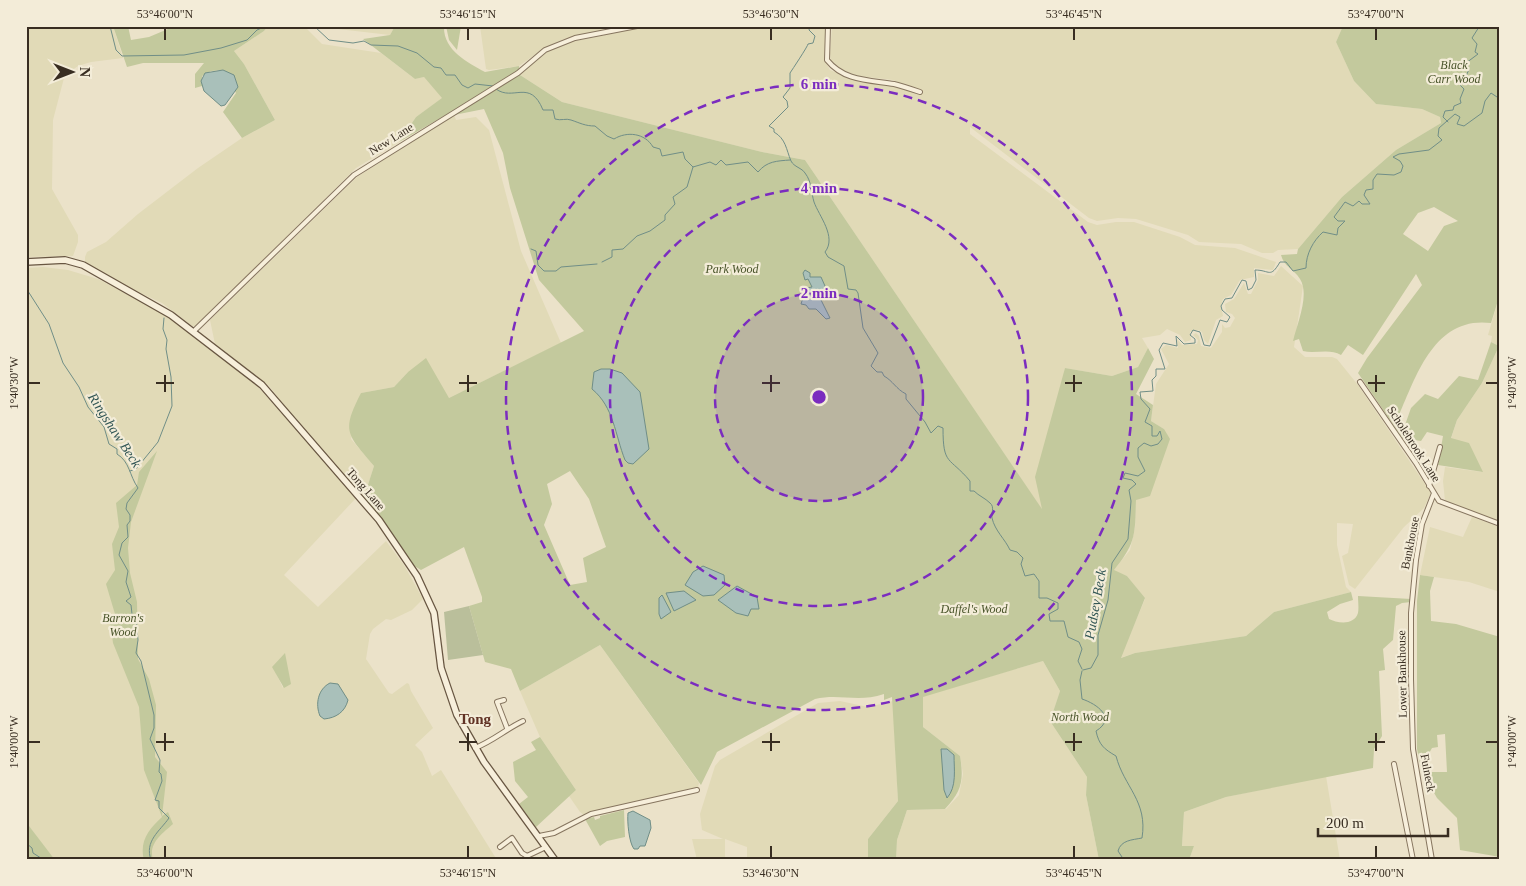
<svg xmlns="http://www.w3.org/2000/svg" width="1526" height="886" viewBox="0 0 1526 886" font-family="'Times New Roman',serif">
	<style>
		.farmland { fill: #e1dab7; fill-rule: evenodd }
		.green { fill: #c3c99d; fill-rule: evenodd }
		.cemetery { fill: #babf9b }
		.water { fill: #a9c0ba; stroke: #708e87 }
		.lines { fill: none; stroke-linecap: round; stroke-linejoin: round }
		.stream { stroke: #708e87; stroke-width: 1 }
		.street-casing { stroke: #86755f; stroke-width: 6 }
		.secondary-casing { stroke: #685642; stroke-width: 8 }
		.street { stroke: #f7efdb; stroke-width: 4 }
		.secondary { stroke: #f7efdb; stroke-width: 5.5 }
		.ticks { fill: none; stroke: #382d21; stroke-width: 2 }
		.ring { fill: none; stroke: #7b2cbf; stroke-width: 2.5; stroke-dasharray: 9 6 }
		.labels { text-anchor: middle; stroke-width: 4.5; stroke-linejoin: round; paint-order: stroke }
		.park-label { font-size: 12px; font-style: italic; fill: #485329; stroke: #f3ecd8 }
		.street-label { font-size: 12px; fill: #382d21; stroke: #f3ecd8 }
		.water-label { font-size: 14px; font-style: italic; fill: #325655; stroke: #f3ecd8 }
		.quarter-label { font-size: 15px; font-weight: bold; fill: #613224; stroke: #f3ecd8 }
		.centre { fill: #7b2cbf; stroke: #f3ecd8; stroke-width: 2.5 }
		.ring-label { font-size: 15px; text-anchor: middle; font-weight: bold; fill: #7b2cbf; stroke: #f3ecd8; stroke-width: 4.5; stroke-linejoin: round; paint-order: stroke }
		.neatline { fill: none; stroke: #382d21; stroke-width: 2 }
		.ticks-label { font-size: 12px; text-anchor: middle; fill: #382d21 }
	</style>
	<rect width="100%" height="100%" fill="#ebe2c9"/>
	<path class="farmland" d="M26,26H113L123,58L91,62L78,66L68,73L64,78L53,120L52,189L78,235V242L73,256L26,257Z
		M268,26H300L306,28L322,44L381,53L415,79L424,77L443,98L416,117L399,142L356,168L203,319L195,326H192L162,303L121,284L85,262V257L87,252L106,242L138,214L198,168L242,138L275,120L244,64L234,51L264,31Z
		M330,26H395L390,35L338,29Z
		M480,26H630L564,39L546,47L519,66L489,70L486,69Z
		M649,26H827L825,61L830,70L860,82L913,89L893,80L858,76L836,68L831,62L830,54L832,26H1343L1336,42L1354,81L1376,104L1422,109L1440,117L1441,123L1396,150L1342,197L1298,249L1278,250L1273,253H1262L1241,244L1199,242L1188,235L1136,219L1118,218L1097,221L1089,218L970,127V134L1088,222L1097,225L1116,222H1134L1180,237L1195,245L1235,248L1276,262L1273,270L1254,268V277L1240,280L1231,295L1223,299L1221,306L1223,316L1216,320L1208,344L1204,340L1202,332L1198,330L1190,332L1191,340L1185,342L1180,335L1167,329L1160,335L1142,338L1148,348L1138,367L1112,376L1065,368L1043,511L805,160L762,152L562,102L520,75L536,56L561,44Z
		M454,115L456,120L476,117L489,130L521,251L561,343L449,398L408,372L394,387L361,393L351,439L374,466L364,497L300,425L269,386L215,344L210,320L357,177Z
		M1281,266L1303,286L1294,347L1305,357H1332L1337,359L1358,385L1431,493L1424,508L1404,527L1355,589L1349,585L1342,556L1348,553L1353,524L1337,523V545L1346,587L1351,592L1274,612L1246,636L1135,653L1120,658L1145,599L1127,576L1113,571L1130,550L1135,528L1136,500L1164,429L1151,421L1156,384L1169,364L1161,349L1166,345L1178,348L1177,339L1182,345L1197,344L1198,340L1193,335L1196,333L1199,336L1201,346L1211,348L1222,332V324L1225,328L1230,327L1235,318L1232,314L1226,312L1225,304L1234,299L1244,283L1248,294H1251L1258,280V273L1274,276Z
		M43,267L68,270L98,279L166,315L249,377L357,497L284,575L318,607L386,541L404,565L423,599L412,610L391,620L386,619L373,629L370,634L366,659L389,693L392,694L407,683L409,684L411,691L433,728L415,745L422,752L432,776L441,770L497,860H55L48,852L26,822V268ZM285,654L283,688L273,667Z
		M1500,294V522L1447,504L1445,501L1443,481L1445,467L1482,472L1451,439L1457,420L1482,383L1499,346L1491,342L1492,336L1488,335Z
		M1472,517L1500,527V592L1469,582L1420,575L1430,527L1463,537Z
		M600,645L699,783L698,787L584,815L580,812L569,796L576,790L540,737L520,691Z
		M1043,661L1060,691L1050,721L1087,777L1086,795L1099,860H896L897,840L907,810L946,809L959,795L963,774L960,756L923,727V696Z
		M840,701L868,707L893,701L898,801L868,839V860H747V847L725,839V860H697L692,839H723L702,830L700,814L715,766L720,760L818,703Z
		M1326,776L1340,860H1189L1194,846L1182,847L1184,812L1226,797Z"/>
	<path class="green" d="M113,26H128L131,40L149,37L175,26H268L264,31L234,51L244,64L275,120L242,138L223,112L236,93L223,70L211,71L202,76V86L195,88V74L204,63H143L127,67Z
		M395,26H444C443,50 467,62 485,72L519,66L520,75L562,102L762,152L805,160L1042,509L1035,477L1065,368L1112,376L1138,367L1148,348L1154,359L1136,394L1153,405L1151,421L1164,429L1170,439L1150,496L1136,500C1135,535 1136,543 1114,570L1127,576L1145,598L1121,658L1135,653L1246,636L1274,612L1351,592L1353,600L1340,604L1327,612L1329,619C1337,623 1354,626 1358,613C1359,608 1358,601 1358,596L1411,599V602L1402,603L1396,606L1393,640L1383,649L1385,670L1379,671L1382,736L1374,749L1373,768L1226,797L1184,812L1182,846H1194L1189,860H1099L1086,795L1087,777L1050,721L1060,691L1043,661L923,697V727L960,756C964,780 962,791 945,809L907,810L897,840L896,860H868V839L898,801L892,697L884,700V694C857,703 840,693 815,699L717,752L701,785L600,645L520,691L511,669L485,662L469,606L482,602V597L464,547L421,570L411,564L384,521L364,497L374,466C347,434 341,432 361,393L394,387L408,372L426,358L449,398L584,331L539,280L510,188L503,153L484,109L454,115L451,112L399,142L416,117L442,98L424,77L415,79L363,39L390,35ZM570,471L589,499L606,547L583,558L587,582L570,585L544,525L552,504L547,484Z
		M446,26H461L457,50L449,40Z
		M1343,26H1500V294L1491,323C1435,316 1417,374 1399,415L1405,425L1411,408L1425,394L1438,399L1459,376L1478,380L1491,342L1499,346L1482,383L1457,420L1451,438L1469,443L1483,472L1438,465L1443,436L1427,432L1421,441L1408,439L1405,442L1358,373L1367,358L1422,285L1416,274L1363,355L1348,345L1341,355C1330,348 1315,354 1303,351L1299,339L1293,341C1297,324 1310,295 1300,279C1294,269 1284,267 1281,255L1297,254L1298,249L1342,197L1396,150L1441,123L1440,117L1422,109L1376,104L1354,81L1336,42ZM1434,207L1458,221L1444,226L1428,251L1403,234L1418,213Z
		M157,451L131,522L128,548L130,573L137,602L138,659L149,679L156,705L155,757L167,772L162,816L168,812L173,824C162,834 148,843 153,860H144C139,841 149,829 162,817L144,770L139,707L113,643L110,622L115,614L106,584L115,570L112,544L119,527L116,503L137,485L139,472Z
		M1420,575L1434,577L1430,591L1431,621L1456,624L1500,637V857L1460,850L1457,818L1437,798L1429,784L1424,782L1417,749V601ZM1445,734L1447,772H1430L1428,755L1432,748L1438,747L1437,735Z
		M285,653L291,684L284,688L272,667Z
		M540,737L576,790L536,827L519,804L528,797L515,781L513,762L536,750L531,742Z
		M624,810L625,837L607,841L600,846L585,819L594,817L595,820L600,818V816Z
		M26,822L55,860H26Z"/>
	<path class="cemetery" d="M469,606L483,655L448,660L444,612Z"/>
	<path class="water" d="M223,70L234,75L238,87L225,105L221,106L204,91L201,81L205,73Z
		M805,270L810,273V277H821L825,286L820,298L830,318L826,319L816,309H809L806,305L801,304L806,288L812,287L808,279L805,280L803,273Z
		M601,369H610L622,373L640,392L649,449L633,464L628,463L625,460C615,435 614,407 592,389L594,372Z
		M703,566L724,575L725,585L714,595L703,596L685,585L693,572Z
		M737,586L757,597L759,609H751L748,616L736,613L718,600Z
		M684,591L696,600L674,611L666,593Z
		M662,595L671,612L661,619L659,614V598Z
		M330,683L338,684L348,700C345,712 336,718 324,719L320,716C315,704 318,689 330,683Z
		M941,749H947L954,755C954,769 957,787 947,798L944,790Z
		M633,811L650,820L651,828L645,846H640L638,849H634C629,843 627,821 628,813Z"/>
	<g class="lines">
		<path class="stream" d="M110,26L116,50L122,56L184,55L221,48L247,40L257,30L266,26
			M314,26L329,40L353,43L364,41L371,45L398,46L417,53L434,67L441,68L446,75H455L462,85L468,88L475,84L493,86
			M810,26L809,30L815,36L813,43L808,44C808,46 792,70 790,73V88L783,97L787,101L788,107L769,126L774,129V132C786,139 786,149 791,161C794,167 802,168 805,173C812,182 811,192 814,202C819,216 837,237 825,252L828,257L844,266L848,289L856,290L858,293L863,328L878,353L871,366L877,372H882L884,376C893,381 896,389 906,394V399L925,422L931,433L938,426L943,428C943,466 949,456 970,481V491H974C979,496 985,498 990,503C995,507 991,513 992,518C995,531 1005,539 1010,550L1017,552L1023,558L1021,564L1025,576L1034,574L1039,581V598H1047L1058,603V609L1049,614L1050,621H1064L1068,637L1079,642L1082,649L1078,661L1082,669
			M496,89C513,102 530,78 543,110H553L555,119C561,121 566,118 571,120C580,123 585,126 595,126L607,136L614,139C627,131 645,133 653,147L660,149L662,156L683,152L685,159L693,167L710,162L716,165L721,160L726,165L748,162L758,172C767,161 777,161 790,160
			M1448,122L1443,117L1445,111L1453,110L1454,106L1461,103L1460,99L1464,89L1459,84L1464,81L1469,69L1466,63L1478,54L1475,52L1477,44L1472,38L1479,27L1477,26
			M531,249L536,251L538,265L544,271H556L561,267L597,264
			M602,262L612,257V250L623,249L637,236L650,231L665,220V215L675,204L673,197L687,187L693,167
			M26,288L49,324L63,363L79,387L88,407L104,427L109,444L117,449V454C130,462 129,475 138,488L127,503L126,509L130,515V521L127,525L128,537L122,543L119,555L128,571L126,582L131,597L126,601L131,605L132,614L136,618L138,640L136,653L141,661L154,715V728L150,739L160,760L159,772L161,774L162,781L155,800L159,801V808L169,818C160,831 144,841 151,860
			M130,471L136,469L158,442L172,406L171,377L166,349L167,340L163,329L164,318
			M1083,670L1091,668L1098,655V635L1108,600L1112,563L1128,539L1131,501L1129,490L1136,484L1132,480L1123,478L1125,473L1138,476L1145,471L1138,457V448L1144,443L1151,446L1158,444L1162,439L1160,431L1157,436H1152V426L1145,422L1150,409L1141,399L1140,392L1153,391L1152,380L1156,376V369H1165L1159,350L1163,343L1177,346L1176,336L1184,344L1195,343V339L1190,335L1193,330L1200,332L1204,345L1210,346L1220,320L1227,322L1230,317L1222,310L1221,306L1225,299L1232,298L1242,280L1246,281L1248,290L1252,288L1256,280L1255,270C1270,270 1270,279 1280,262H1286L1293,271L1306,268C1306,254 1313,241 1323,232L1337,235L1338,228L1345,221H1338L1334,217L1345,202L1353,206L1359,201L1362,204H1370L1364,195L1366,190L1373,189V180L1377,174L1394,175L1401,172L1403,166L1400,161L1393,157L1399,154L1429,150L1442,140L1438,136L1439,128L1455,114L1460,117L1457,124L1464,126L1482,113L1485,101L1491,93L1500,99
			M1082,671L1080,680L1082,699C1097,704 1117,718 1096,731C1099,745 1104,749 1116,756C1124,787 1148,801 1142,838C1132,840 1121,840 1118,851L1124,860
			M26,843L32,848L33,853L44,860"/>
		<g class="street-casing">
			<path id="street" d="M828,26L827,60C844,81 868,80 894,84C902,86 911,89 920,92
				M194,331L354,175L518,73L545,50L575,38L637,26
				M1360,382L1416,463L1439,501L1500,524
				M1429,486L1440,447
				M504,700L497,702L507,728
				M475,748C493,741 506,729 523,721
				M1394,764L1413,860
				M539,836L554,833L591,814L697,790
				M500,847L512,838L522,853L527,856L546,847
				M1432,860L1413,749L1411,679V613L1416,560L1422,524L1434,493"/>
		</g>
		<g class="secondary-casing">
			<path id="secondary" d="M26,262L65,260L83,265L171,315L262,385L379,520L417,576L434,613L441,668L457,715L484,762L555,860"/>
		</g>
		<use href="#street" class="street"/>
		<use href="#secondary" class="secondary"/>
	</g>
	<path class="ticks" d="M165,28V40M468,28V40M771,28V40M1074,28V40M1376,28V40M165,375V392M468,375V392M771,375V392M1074,375V392M1376,375V392M28,383H40M156,383H174M459,383H477M762,383H780M1065,383H1082M1368,383H1385M1486,383H1498M165,733V751M468,733V751M771,733V751M1074,733V751M1376,733V751M28,742H40M156,742H174M459,742H477M762,742H780M1065,742H1082M1368,742H1385M1486,742H1498M165,846V858M468,846V858M771,846V858M1074,846V858M1376,846V858"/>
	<circle cx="819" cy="397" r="104" fill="#7b2cbf" fill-opacity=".12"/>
	<g class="ring">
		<circle cx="819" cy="397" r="104"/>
		<circle cx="819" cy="397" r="209"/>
		<circle cx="819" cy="397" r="313"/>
	</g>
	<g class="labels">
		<g class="park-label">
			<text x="1454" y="69">Black<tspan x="1454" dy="14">Carr Wood</tspan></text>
			<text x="732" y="273">Park Wood</text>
			<text x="974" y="613">Daffel's Wood</text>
			<text x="123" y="622">Barron's<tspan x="123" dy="14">Wood</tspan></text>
			<text x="1080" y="721">North Wood</text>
		</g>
		<g class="street-label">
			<text transform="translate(391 139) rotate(-32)" y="4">New Lane</text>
			<text transform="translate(1414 444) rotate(57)" y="4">Scholebrook Lane</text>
			<text transform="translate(366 489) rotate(49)" y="4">Tong Lane</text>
			<text transform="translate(1410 543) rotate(-79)" y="4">Bankhouse</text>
			<text transform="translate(1402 674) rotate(-91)" y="4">Lower Bankhouse</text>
			<text transform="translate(1428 773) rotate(79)" y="4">Fulneck</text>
		</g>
		<g class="water-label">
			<text transform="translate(115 430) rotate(57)" y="5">Ringshaw Beck</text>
			<text transform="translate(1095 604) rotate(-80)" y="5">Pudsey Beck</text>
		</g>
		<g class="quarter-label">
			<text x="475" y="724">Tong</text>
		</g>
	</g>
	<circle cx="819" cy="397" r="8" class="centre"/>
	<g class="ring-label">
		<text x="819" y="89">6 min</text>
		<text x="819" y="193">4 min</text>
		<text x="819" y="298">2 min</text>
	</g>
	<rect width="1526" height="886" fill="none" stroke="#f3ecd8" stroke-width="55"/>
	<g transform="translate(72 72) rotate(90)" stroke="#f3ecd8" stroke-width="4" paint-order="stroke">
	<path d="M0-4L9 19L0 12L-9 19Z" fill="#382d21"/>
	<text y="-8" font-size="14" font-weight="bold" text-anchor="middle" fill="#382d21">N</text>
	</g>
	<path d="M1318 828v8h130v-8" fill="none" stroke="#382d21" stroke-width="2.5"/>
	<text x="1326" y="828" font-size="15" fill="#382d21" stroke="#f3ecd8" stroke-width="4" paint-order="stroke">200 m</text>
	<rect x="28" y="28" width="1470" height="830" class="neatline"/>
	<g class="ticks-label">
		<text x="165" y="18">53°46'00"N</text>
		<text x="468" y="18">53°46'15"N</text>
		<text x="771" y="18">53°46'30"N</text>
		<text x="1074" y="18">53°46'45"N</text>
		<text x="1376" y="18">53°47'00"N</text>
		<text transform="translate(1512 383) rotate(-90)" y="4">1°40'30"W</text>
		<text transform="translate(14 383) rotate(-90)" y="4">1°40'30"W</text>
		<text transform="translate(1512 742) rotate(-90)" y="4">1°40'00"W</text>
		<text transform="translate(14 742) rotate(-90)" y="4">1°40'00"W</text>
		<text x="165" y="877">53°46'00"N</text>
		<text x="468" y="877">53°46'15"N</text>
		<text x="771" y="877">53°46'30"N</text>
		<text x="1074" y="877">53°46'45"N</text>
		<text x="1376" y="877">53°47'00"N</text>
	</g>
</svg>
